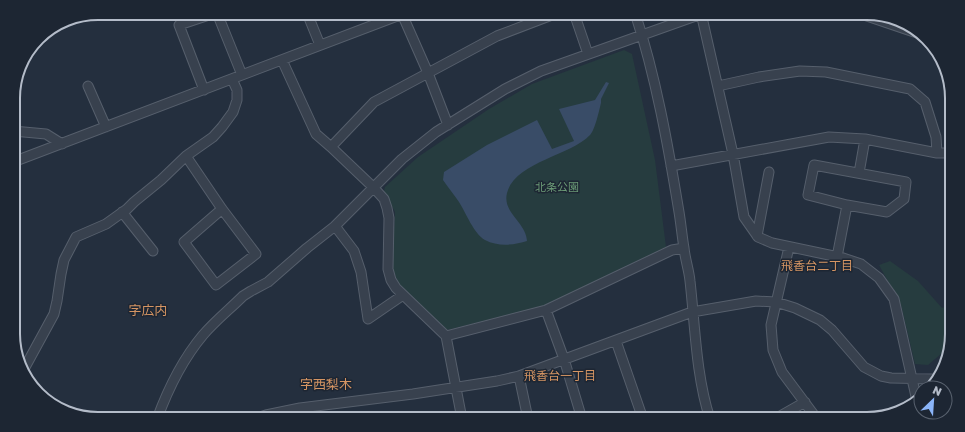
<svg xmlns="http://www.w3.org/2000/svg" width="965" height="432" viewBox="0 0 965 432" font-family="'Golos Text','Noto Sans JP',sans-serif">
	<style>
		.green { fill: #263c3f }
		.water { fill: #394c67 }
		.lines { fill: none; stroke-linecap: round; stroke-linejoin: round }
		.minor-casing { stroke: #565f6c; stroke-width: 11 }
		.minor { stroke: #38414e; stroke-width: 9 }
		.labels { text-anchor: middle; stroke-width: 3; stroke-linejoin: round; paint-order: stroke }
		.park-label { font-size: 11px; fill: #6b9a76; stroke: #1d2633 }
		.neighbourhood-label { font-size: 12px; fill: #d59563; stroke: #1d2633 }
		.quarter-label { font-size: 13px; fill: #d59563; stroke: #1d2633 }
		.rim { fill: none; stroke: #b4bcc9; stroke-width: 2 }
	</style>
	<rect width="100%" height="100%" fill="#242f3e"/>
	<path class="green" d="M624,50L632,54L655,160L666,247L544,306L447,330L398,283L392,267L395,212L384,191L385,187L418,157L489,109L532,84Z
		M890,261L918,281L942,308L952,304V334L949,347L928,365L915,364L901,305L879,265Z"/>
	<path class="water" d="M606,82L609,83L601,99V103C599,111 595,130 590,135C570,156 515,162 507,193C502,213 526,222 527,241C515,245 498,247 485,240C474,234 466,213 459,202C454,195 448,187 443,180L444,172L487,145L537,120L552,149L574,141L559,109L595,100Z"/>
	<g class="lines">
		<g class="minor-casing">
			<path id="minor" d="M217,13L242,75
				M307,13L320,45
				M574,13L588,54
				M635,13C656,77 668,145 679,212C681,224 682,236 684,248C685,259 689,270 690,281C695,325 696,376 710,419
				M701,13L733,154L744,217L758,237L772,243L843,258L861,264L879,278L894,299L917,401
				M858,13L917,33
				M402,14L428,73L448,125
				M282,60L316,134L331,147L373,187L384,199L387,208L389,218L388,269L391,280L396,288L446,336L462,419
				M88,86L106,127
				M718,86L759,77L800,71L826,72L910,89L925,102L936,137L937,153
				M204,90L179,25L215,13
				M13,131L46,134L62,144
				M331,147L374,102L497,36L557,13
				M186,156L222,209L256,254L216,285L184,242L222,209
				M13,162L405,13
				M671,166L829,137L865,139L937,153H951
				M859,173L865,139
				M122,212L153,251
				M757,236L769,172
				M789,247L771,325L773,350L782,372L817,419
				M837,257L847,205L808,195L814,165L906,182L904,199L887,212L847,205
				M403,295L368,319L361,272L354,251L335,226L402,159L436,132L505,89L541,71L704,13
				M546,310L564,359L582,419
				M446,336L546,310L672,250L684,248
				M616,341L643,419
				M24,369L54,314L57,301L61,274L64,260L76,237L106,224L127,209L134,202L161,180L186,156L213,137L222,127L233,112L237,100V90L232,79
				M519,376L528,419
				M157,419C168,389 182,360 203,335C215,321 230,309 243,296L251,291L268,282L307,248L335,226
				M254,419L266,415L300,408L413,394L497,381L519,376L692,312L756,301L776,302L795,308L820,320L832,330L864,367L881,376L891,378L935,379
				M775,419L805,402"/>
		</g>
		<use href="#minor" class="minor"/>
	</g>
	<g class="labels">
		<g class="park-label">
			<text x="557" y="191">北条公園</text>
		</g>
		<g class="neighbourhood-label">
			<text x="817" y="270">飛香台二丁目</text>
			<text x="560" y="380">飛香台一丁目</text>
		</g>
		<g class="quarter-label">
			<text x="148" y="315">字広内</text>
			<text x="326" y="389">字西梨木</text>
		</g>
	</g>
	<path d="M0 0H965V432H0ZM98 20H867A78 78 0 0 1 945 98V334A78 78 0 0 1 867 412H98A78 78 0 0 1 20 334V98A78 78 0 0 1 98 20Z" fill="#1d2633" fill-rule="evenodd"/>
	<path class="rim" d="M98 20H867A78 78 0 0 1 945 98V334A78 78 0 0 1 867 412H98A78 78 0 0 1 20 334V98A78 78 0 0 1 98 20Z"/>
	<g transform="translate(933 400) rotate(25)"><circle r="19" fill="#1d2633" stroke="#59626f"/>
	<path d="M0-3L7 15L0 10L-7 15Z" fill="#8ab4f8"/>
	<text y="-6" font-size="11" font-weight="bold" text-anchor="middle" fill="#b4bcc9">N</text>
	</g>
</svg>
